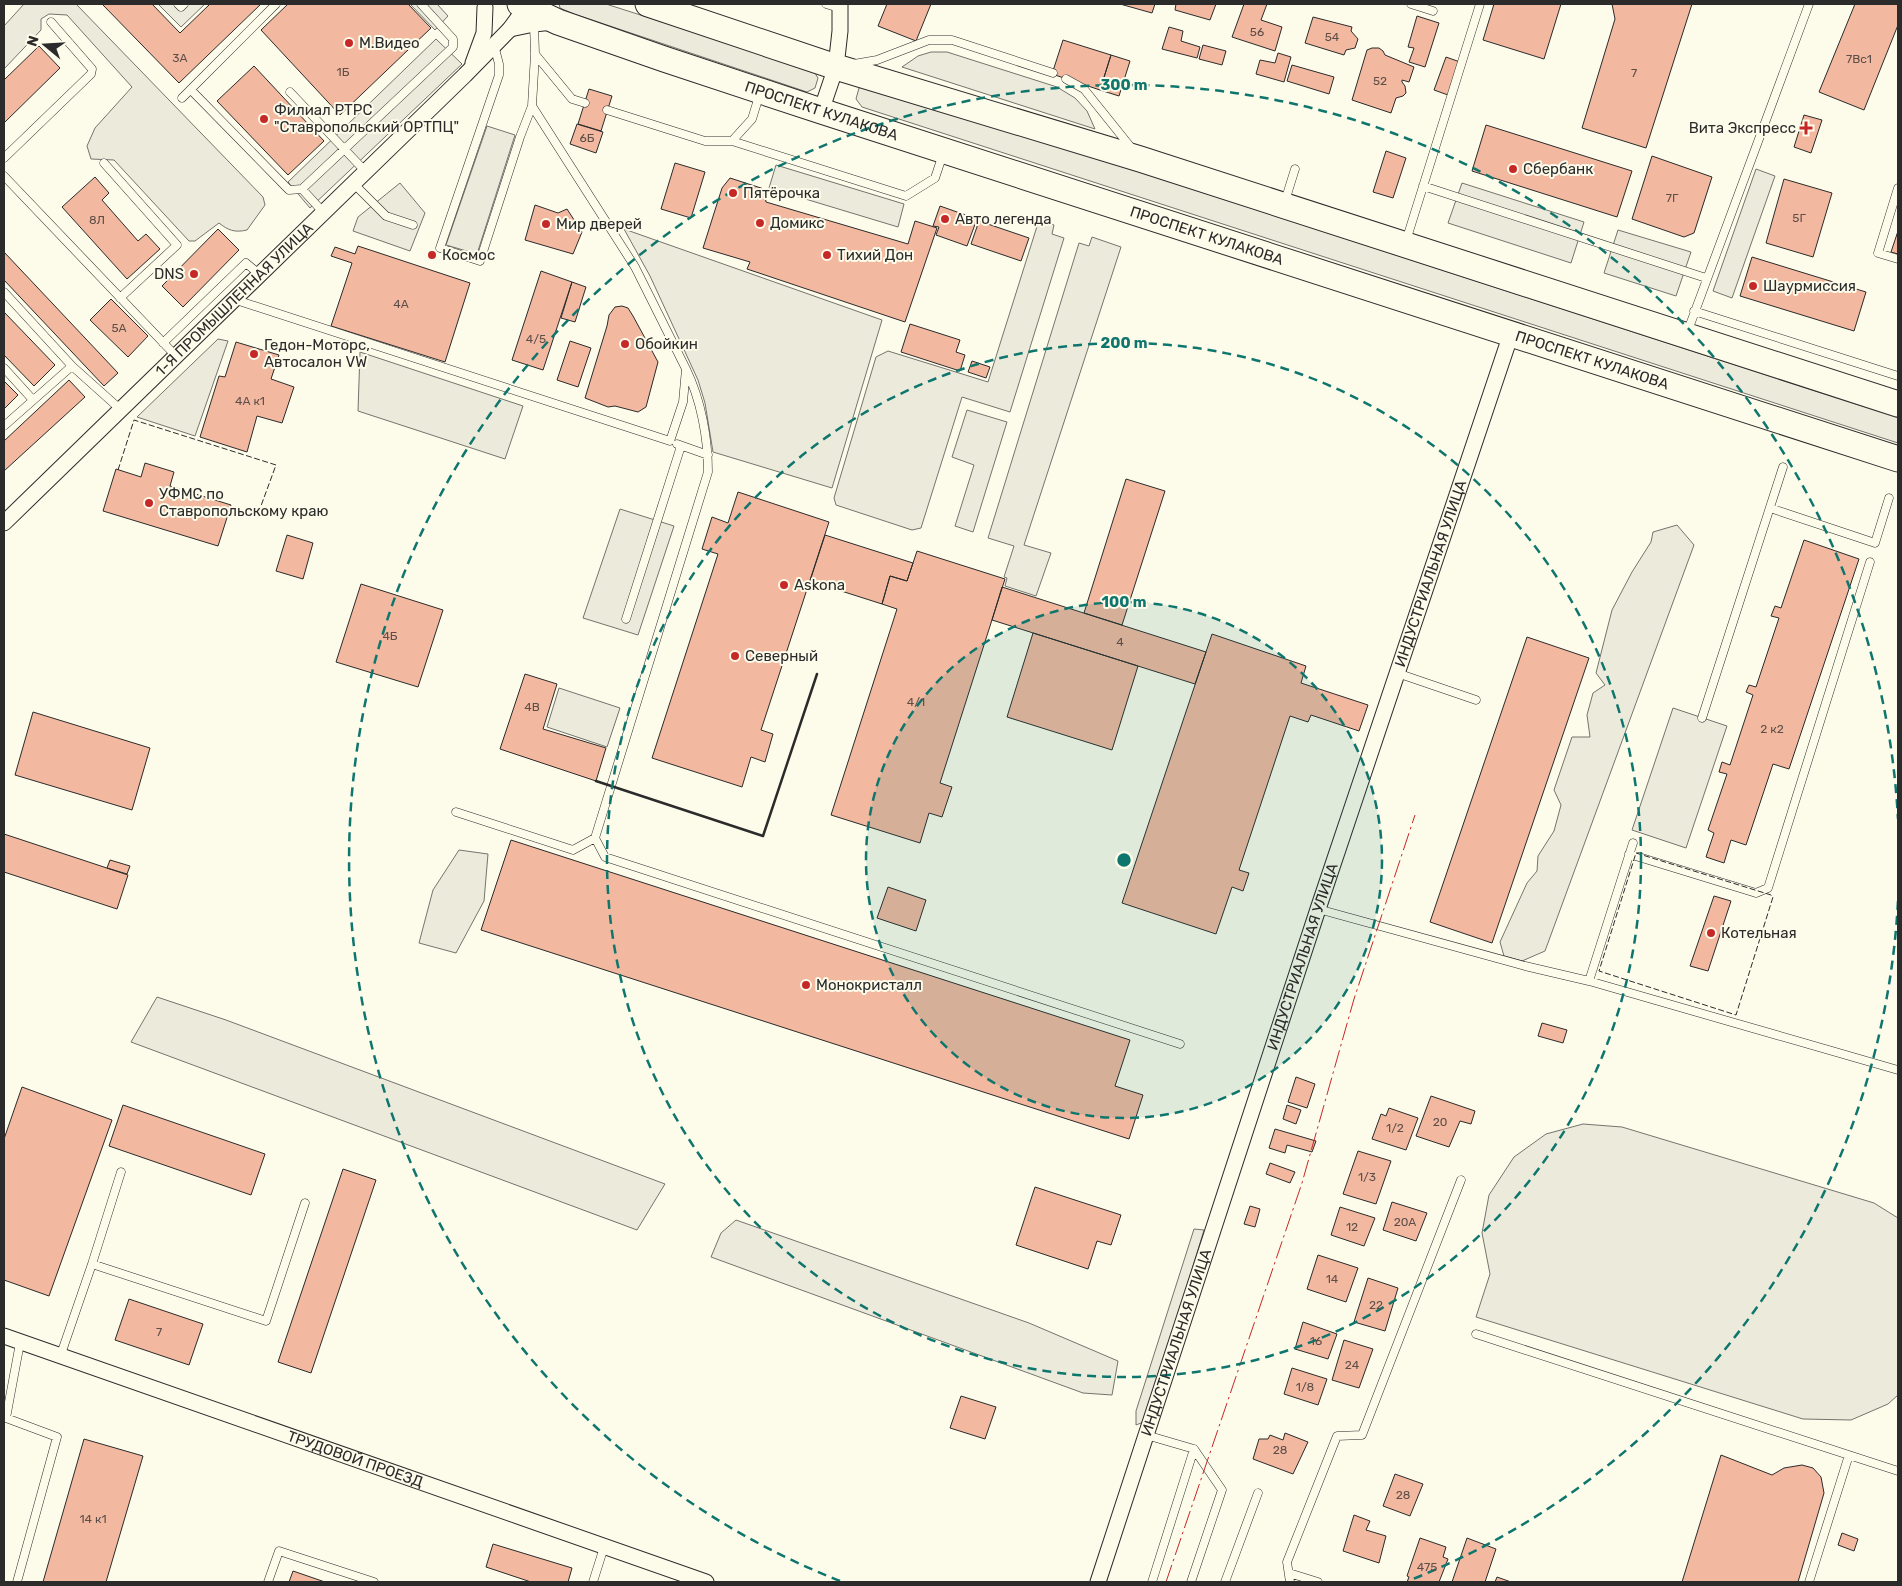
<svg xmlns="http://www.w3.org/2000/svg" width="1902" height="1586" viewBox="0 0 1902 1586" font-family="Rubik,sans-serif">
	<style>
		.green { fill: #ecebdb; stroke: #74746e }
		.parking { fill: #eceadb; stroke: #74746e }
		.building { fill: #f2b8a0; stroke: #2b2b2b }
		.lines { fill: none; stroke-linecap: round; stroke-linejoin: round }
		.service-casing { stroke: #2b2b2b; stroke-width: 9 }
		.minor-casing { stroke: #2b2b2b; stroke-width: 17 }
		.primary-casing { stroke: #2b2b2b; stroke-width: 27 }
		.service { stroke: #fdfbea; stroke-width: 8 }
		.minor { stroke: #fdfbea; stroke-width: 15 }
		.primary { stroke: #fdfbea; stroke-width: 25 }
		.fence { stroke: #2b2b2b; stroke-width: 1; stroke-dasharray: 6 2.5; stroke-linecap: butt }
		.wall { stroke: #2b2b2b; stroke-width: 2.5 }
		.power { stroke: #c62828; stroke-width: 1; stroke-dasharray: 18 4 2.5 4; stroke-linecap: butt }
		.ring { fill: none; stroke: #0f766e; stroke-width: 2.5; stroke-dasharray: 9 6 }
		.poi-dot { fill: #c62828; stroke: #fdfbea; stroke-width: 2 }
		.labels { text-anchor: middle; stroke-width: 4; stroke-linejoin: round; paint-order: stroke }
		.number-label { font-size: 12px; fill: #5d4e48 }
		.poi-label { font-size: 15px; fill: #2b2b2b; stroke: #fdfbea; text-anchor: start }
		.street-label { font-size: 15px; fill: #2b2b2b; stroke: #fdfbea }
		.centre { fill: #0f766e; stroke: #fdfbea; stroke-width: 2.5 }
		.ring-label { font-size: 15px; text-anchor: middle; font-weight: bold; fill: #0f766e; stroke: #fdfbea; stroke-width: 4; stroke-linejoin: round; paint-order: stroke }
	</style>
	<rect width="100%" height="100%" fill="#fdfbea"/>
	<path class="green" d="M24,4H76L263,197L265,205L247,230C234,233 228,230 219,223L195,241H189L114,160L91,159L87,146L95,128L132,87L67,15L49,14L41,19V30L4,69V26Z
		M559,4H606L813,70L818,78L815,88L807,92L574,14L560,8Z
		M931,52H947L1057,87L1075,98L1087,111L1095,129L902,67L918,56Z
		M869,84L1898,418V443L862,107L856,99L859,88Z
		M1039,220L1054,225L1052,234L1064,238L1010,412L962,397L921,528L912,530L836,505L834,498L876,357L888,351L988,382Z
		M1092,237L1121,247L1024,545L1051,553L1036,596L1005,586L1007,578L1004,577L1014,546L988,538L1079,243L1089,246Z
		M967,410L1007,422L973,532L955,526L974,465L952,457Z
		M1677,525L1694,545L1545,951L1522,961L1504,956L1500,942L1527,883L1537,871L1538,856L1554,831L1561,805L1554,790L1572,737H1590L1587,715L1593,693L1605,685L1596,673L1612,610L1632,572L1651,542L1653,532Z
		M459,850L488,854L484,901L456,953L419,943L433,890Z
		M157,997L226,1020L665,1184L637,1230L131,1042Z
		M1583,1124L1622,1127L1874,1203L1898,1218V1395L1888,1404L1851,1420L1803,1419L1476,1317L1490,1274L1482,1233L1489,1195L1514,1157L1546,1134Z
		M736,1220L1029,1323L1118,1361L1112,1395L1083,1393L711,1257L721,1233Z
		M1194,1229L1204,1230L1146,1421L1136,1425V1411Z"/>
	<path class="parking" d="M158,4H205L181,27Z
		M410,4H437L448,16L435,30Z
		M436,39L462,64L310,208L288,182Z
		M487,126L515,135L477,254L446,245Z
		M776,165L904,204L898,227L769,188Z
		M1756,169L1775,176L1732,298L1713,291Z
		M400,183L425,213L410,251L353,231L358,217Z
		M1462,183L1584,222L1571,263L1448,223Z
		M624,229L882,320L832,488L713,452L705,403L698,380L650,276Z
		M1618,230L1691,252L1676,296L1604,273Z
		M218,339L228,341L195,436L137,417Z
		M360,352L523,406L505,459L358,411Z
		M620,509L674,526L638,635L583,618Z
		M559,688L620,708L607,747L547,727Z
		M1673,708L1727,726L1686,848L1632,830Z"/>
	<path class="building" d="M102,4H152L180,33L210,4H261L179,83Z
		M288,4H408L431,28L340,115L261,30Z
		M887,4H931L916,41L878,26Z
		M1120,4H1155L1152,13Z
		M1176,4H1216L1210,20L1175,10Z
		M1244,4H1267L1261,20L1282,27L1275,51L1232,37Z
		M1494,4H1561L1544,59L1483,40Z
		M1612,4H1692L1646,148L1582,128L1615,19Z
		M1855,4H1898V25L1864,110L1819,92Z
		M1417,16L1439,23L1425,67L1409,62L1414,48L1408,47Z
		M1313,17L1352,27L1351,31L1358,39L1355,48L1346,50L1344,55L1305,43Z
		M1169,27L1183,31L1181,41L1200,47L1197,58L1162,49Z
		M1063,40L1111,55L1100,90L1052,74Z
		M1203,45L1226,51L1222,65L1199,59Z
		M39,46L60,68L4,123V80Z
		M1372,48H1379L1383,51L1385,55L1414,67L1409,82L1402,80V82L1405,86L1406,93L1403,96L1396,98L1391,113L1352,100L1367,50Z
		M1278,53L1291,57L1284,82L1256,74L1260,60L1275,63Z
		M1111,55L1130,61L1119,96L1100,90Z
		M1446,57L1460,62L1448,95L1434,90Z
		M1292,65L1334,77L1329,94L1287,81Z
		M254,66L324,141L288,175L217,101Z
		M589,89L612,96L601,131L578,124Z
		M1804,115L1822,120L1811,153L1794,147Z
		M577,124L603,132L596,153L570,144Z
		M1486,125L1632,171L1617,217L1472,171Z
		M1386,151L1406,158L1393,198L1373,192Z
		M1652,156L1712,177L1694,233L1684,237L1632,219Z
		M675,163L705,172L691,218L661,209Z
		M95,177L109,193L102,200L138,241L146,234L160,249L127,279L62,207Z
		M730,178L764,189L766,202L908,244L915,221L937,228L905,322L747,269L750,262L703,248L722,188Z
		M1784,179L1832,193L1813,257L1766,243Z
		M535,205L558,213L567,209L582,232L573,254L525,240Z
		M940,206L977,219L967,246L936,235L939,227L933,226Z
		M979,221L1029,238L1021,261L971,244Z
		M218,229L239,250L183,307L162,286Z
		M1898,231V254L1891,252Z
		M358,246L470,283L445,362L331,326L352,263L331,256L335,247L355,254Z
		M4,252L118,373L104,386L4,280Z
		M1752,257L1866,292L1854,331L1740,296Z
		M541,271L572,282L543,370L512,360Z
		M572,282L586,287L575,322L561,318Z
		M111,299L148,336L128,357L90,320Z
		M622,306L628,308L633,316L658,362L646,407L638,412L615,406L608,407L585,398L607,326L609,315L615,307Z
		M4,312L55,365L34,386L4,355Z
		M910,324L960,340L956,352L965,355L960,371L901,352Z
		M570,341L591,348L578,387L557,380Z
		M236,342L279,355L271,379L294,387L282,423L257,416L247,452L200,437L219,376L225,377Z
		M972,361L990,367L986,378L968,372Z
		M69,380L85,397L4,471V441Z
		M4,381L18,395L4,409Z
		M145,463L174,472L170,486L231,505L218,546L103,511L116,469L141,477Z
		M1126,479L1165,491L1122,625L1084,613Z
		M738,492L829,522L761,730L773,734L765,762L751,757L742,787L652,758L718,554L702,549L712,517L728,523Z
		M287,535L313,543L303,579L276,571Z
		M825,535L913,563L907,581L890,576L882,604L810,581Z
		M1804,540L1859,559L1789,769L1773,764L1746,845L1731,840L1724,863L1706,857L1714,833L1708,830L1727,774L1719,772L1722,762L1730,765L1753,695L1746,692L1749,685L1756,687L1779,618L1771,616L1775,606L1781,608Z
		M917,551L1005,579L940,783L952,787L942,817L929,813L920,843L831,815L897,609L882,604L890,576L907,581Z
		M361,584L443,610L418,687L336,662Z
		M1002,587L1206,652L1195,684L992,620Z
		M1033,633L1138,666L1112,750L1007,717Z
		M1212,634L1306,666L1301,683L1368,705L1359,731L1311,715L1308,722L1290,716L1239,870L1249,873L1243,891L1232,887L1216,934L1122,903Z
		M1527,637L1589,658L1492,943L1430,922Z
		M525,674L557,684L543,729L606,748L596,781L500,749Z
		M33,712L150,748L132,810L15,775Z
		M4,834L128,875L117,909L4,872Z
		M511,840L1130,1040L1115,1086L1143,1095L1129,1139L481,930Z
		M110,860L130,866L127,874L107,868Z
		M888,887L926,900L916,931L877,918Z
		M1714,896L1731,901L1708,971L1690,966Z
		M1542,1023L1567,1030L1563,1043L1538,1036Z
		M1296,1077L1315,1084L1307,1108L1288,1102Z
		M22,1087L112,1120L49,1296L4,1280V1139Z
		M1431,1096L1475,1111L1471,1124L1460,1121L1449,1147L1416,1136Z
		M123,1105L265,1154L251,1195L109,1146Z
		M1287,1105L1301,1110L1296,1124L1283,1119Z
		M1389,1108L1418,1118L1406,1150L1372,1139L1381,1114L1386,1116Z
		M1275,1129L1316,1141L1312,1152L1287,1145L1285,1153L1269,1148Z
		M1358,1151L1391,1161L1376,1204L1343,1194Z
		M1270,1163L1295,1172L1290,1183L1266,1174Z
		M343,1169L376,1180L311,1373L278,1362Z
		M1035,1187L1121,1215L1111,1245L1097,1241L1088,1269L1016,1245Z
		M1392,1202L1427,1213L1416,1241L1383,1230Z
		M1250,1206L1260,1209L1255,1227L1244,1224Z
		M1340,1207L1375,1218L1364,1246L1331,1235Z
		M1318,1255L1358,1268L1346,1302L1307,1289Z
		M1368,1278L1398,1288L1385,1331L1354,1322Z
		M129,1299L203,1324L189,1365L115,1340Z
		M1303,1322L1337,1334L1328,1359L1295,1349Z
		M1344,1340L1373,1349L1359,1388L1332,1380Z
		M1292,1368L1327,1379L1318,1405L1284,1394Z
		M961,1396L996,1407L985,1439L950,1428Z
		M1285,1433L1308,1442L1293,1474L1253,1459L1259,1439H1268L1270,1435L1283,1440Z
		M84,1439L143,1456L106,1582H43Z
		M1721,1455L1772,1475L1784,1468L1802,1465L1813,1468L1821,1477L1824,1493L1798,1582H1682Z
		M1395,1474L1423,1484L1410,1516L1383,1506Z
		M1354,1515L1370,1521L1366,1530L1386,1536L1379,1563L1343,1551Z
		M1842,1533L1858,1539L1854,1551L1838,1545Z
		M1420,1538L1446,1547L1443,1557L1448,1559L1439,1582H1407L1409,1577L1407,1576Z
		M1467,1538L1496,1549L1485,1582H1452Z
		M493,1544L572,1568L568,1582H531L486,1567Z
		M293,1571L325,1582H289Z
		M1497,1577L1511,1582H1495Z"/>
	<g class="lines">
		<g class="service-casing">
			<path id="service" d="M178,4L181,7L184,4
				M826,4L839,8
				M1411,4L1433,11
				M494,45L499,64V75L440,248L480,261L520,137L532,106L535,54L534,24
				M535,54L572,99L585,103
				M854,64L877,60L929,40H952L1053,73
				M1066,79L1084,89L1133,150
				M191,90L289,190L302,189L323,212
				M290,92L365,171
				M182,98L276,4
				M607,110L705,141H732L752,119L760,93
				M732,141L906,196L935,178L943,154
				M4,158L91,74L92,69L51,22
				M104,163L177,245L120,298
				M4,176L175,355
				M353,183L386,216L413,225
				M1423,186L1706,278
				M1898,188L1878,253L1898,259
				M302,189L453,47V39L421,4
				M1285,201L1295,169
				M1406,241L1480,4
				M4,292L72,366
				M233,299L670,441L683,402L686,369L635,267L532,106
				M1694,311L1898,376
				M1687,333L1809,4
				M163,343L246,263L259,274
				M4,368L33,400
				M686,369C701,400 708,438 708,472L595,838L605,857L1180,1044
				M4,426L72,366L120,409
				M677,444L708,455
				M1770,508L1875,543L1889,498
				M626,619L681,446
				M1397,673L1476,700
				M1702,718L1783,467
				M456,812L573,850L595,838
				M1629,854L1756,893L1768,888L1870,562
				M1318,909L1525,966L1589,981L1898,1070
				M1589,981L1633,843
				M92,1264L266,1321L305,1203
				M1476,1334L1898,1471
				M60,1357L92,1264L121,1172
				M1146,1435L1194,1449L1152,1582
				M1289,1573L1318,1582
				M17,1582L57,1437L6,1418L20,1343
				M268,1582L279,1551L374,1582
				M593,1582L604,1547
				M1191,1582L1222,1490L1194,1449
				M1225,1582L1258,1493
				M1290,1582L1287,1562L1337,1436L1362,1435L1461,1180
				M1809,1582L1849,1455"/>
		</g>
		<g class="minor-casing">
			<g id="minor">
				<path d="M510,29L534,24L553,22"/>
				<path d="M473,63L484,33L485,7"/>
				<path d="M821,111L836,67L840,31V4"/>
				<path id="s1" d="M4,523L465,75L510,29L526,7"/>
				<path id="s2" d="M4,1336L706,1582"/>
				<path id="s3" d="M1098,1582L1318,909L1511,334"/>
			</g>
		</g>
		<g class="primary-casing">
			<g id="primary">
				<path id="s4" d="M520,4L558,22L664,59L821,111L1898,459"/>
				<path d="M648,4L836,67L1140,159L1898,404"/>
			</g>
		</g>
		<use href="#service" class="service"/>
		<use href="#minor" class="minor"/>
		<use href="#primary" class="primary"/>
		<path class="fence" d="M118,470L134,420L276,465L258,514
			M1636,853L1771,895L1773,897L1736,1015L1599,971Z"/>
		<path class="wall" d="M596,781L763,836L817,674"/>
		<path class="power" d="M1166,1582L1302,1183L1354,999L1415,815"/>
	</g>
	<circle cx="1124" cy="860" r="258" fill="#0f766e" fill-opacity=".12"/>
	<g class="ring">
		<circle cx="1124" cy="860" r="258"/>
		<circle cx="1124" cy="860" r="517"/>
		<path d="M1898 901A775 775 0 0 1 1408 1581M840 1581A775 775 0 1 1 1898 819"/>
	</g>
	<g class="poi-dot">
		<circle cx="349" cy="43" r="5"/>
		<circle cx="264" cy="119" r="5"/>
		<path d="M1803.5 120.5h5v5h5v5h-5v5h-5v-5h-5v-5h5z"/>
		<circle cx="1513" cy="169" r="5"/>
		<circle cx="733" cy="193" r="5"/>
		<circle cx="945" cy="219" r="5"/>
		<circle cx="760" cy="223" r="5"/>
		<circle cx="546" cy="224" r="5"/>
		<circle cx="432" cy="255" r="5"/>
		<circle cx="827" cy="255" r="5"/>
		<circle cx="194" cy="274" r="5"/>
		<circle cx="1753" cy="286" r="5"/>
		<circle cx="625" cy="344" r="5"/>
		<circle cx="254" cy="354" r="5"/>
		<circle cx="149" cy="503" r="5"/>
		<circle cx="784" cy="585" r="5"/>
		<circle cx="735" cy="656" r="5"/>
		<circle cx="1711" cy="933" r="5"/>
		<circle cx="806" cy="985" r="5"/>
	</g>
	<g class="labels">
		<g class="number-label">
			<text x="1257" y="36">56</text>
			<text x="1332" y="41">54</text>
			<text x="180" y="62">3А</text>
			<text x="1859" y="63">7Вс1</text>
			<text x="343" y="76">1Б</text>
			<text x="1634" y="77">7</text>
			<text x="1380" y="85">52</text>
			<text x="587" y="142">6Б</text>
			<text x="1672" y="202">7Г</text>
			<text x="1799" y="222">5Г</text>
			<text x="97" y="224">8Л</text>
			<text x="401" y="308">4А</text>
			<text x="119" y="332">5А</text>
			<text x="536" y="343">4/5</text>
			<text x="250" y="405">4А к1</text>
			<text x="390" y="640">4Б</text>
			<text x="1120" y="646">4</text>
			<text x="916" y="706">4/1</text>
			<text x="532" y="711">4В</text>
			<text x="1772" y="733">2 к2</text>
			<text x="1440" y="1126">20</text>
			<text x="1395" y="1132">1/2</text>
			<text x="1367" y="1181">1/3</text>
			<text x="1405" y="1226">20А</text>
			<text x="1352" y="1231">12</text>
			<text x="1332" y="1283">14</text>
			<text x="1376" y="1309">22</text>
			<text x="159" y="1336">7</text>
			<text x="1316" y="1345">16</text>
			<text x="1352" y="1369">24</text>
			<text x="1305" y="1391">1/8</text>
			<text x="1280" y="1454">28</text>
			<text x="1403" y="1499">28</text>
			<text x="93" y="1523">14 к1</text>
			<text x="1427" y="1571">475</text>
		</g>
		<g class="poi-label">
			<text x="359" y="48">М.Видео</text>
			<text x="274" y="115">Филиал РТРС<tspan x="274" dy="17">"Ставропольский ОРТПЦ"</tspan></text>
			<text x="1796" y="133" text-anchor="end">Вита Экспресс</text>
			<text x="1523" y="174">Сбербанк</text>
			<text x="743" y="198">Пятёрочка</text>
			<text x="955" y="224">Авто легенда</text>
			<text x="770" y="228">Домикс</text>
			<text x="556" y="229">Мир дверей</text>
			<text x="442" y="260">Космос</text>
			<text x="837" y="260">Тихий Дон</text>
			<text x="184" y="279" text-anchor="end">DNS</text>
			<text x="1763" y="291">Шаурмиссия</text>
			<text x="635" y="349">Обойкин</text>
			<text x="264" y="350">Гедон-Моторс,<tspan x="264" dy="17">Автосалон VW</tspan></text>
			<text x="159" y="499">УФМС по<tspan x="159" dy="17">Ставропольскому краю</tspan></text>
			<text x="794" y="590">Askona</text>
			<text x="745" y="661">Северный</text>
			<text x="1721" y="938">Котельная</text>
			<text x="816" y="990">Монокристалл</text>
		</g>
		<g class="street-label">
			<text dy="5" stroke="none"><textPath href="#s4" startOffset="320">ПРОСПЕКТ КУЛАКОВА</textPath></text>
			<text dy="5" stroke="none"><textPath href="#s4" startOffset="725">ПРОСПЕКТ КУЛАКОВА</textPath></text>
			<text dy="5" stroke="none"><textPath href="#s1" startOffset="321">1-Я ПРОМЫШЛЕННАЯ УЛИЦА</textPath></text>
			<text dy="5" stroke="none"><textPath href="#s4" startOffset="1130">ПРОСПЕКТ КУЛАКОВА</textPath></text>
			<text dy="5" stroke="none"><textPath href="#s3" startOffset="1062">ИНДУСТРИАЛЬНАЯ УЛИЦА</textPath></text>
			<text dy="5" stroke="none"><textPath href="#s3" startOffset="658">ИНДУСТРИАЛЬНАЯ УЛИЦА</textPath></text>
			<text dy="5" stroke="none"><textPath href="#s3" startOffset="252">ИНДУСТРИАЛЬНАЯ УЛИЦА</textPath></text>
			<text dy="5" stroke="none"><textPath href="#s2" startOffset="372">ТРУДОВОЙ ПРОЕЗД</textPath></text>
		</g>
	</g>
	<circle cx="1124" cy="860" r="8" class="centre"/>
	<g class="ring-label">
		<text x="1124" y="90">300 m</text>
		<text x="1124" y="348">200 m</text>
		<text x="1124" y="607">100 m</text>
	</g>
	<rect width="1902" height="1586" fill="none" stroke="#2b2b2b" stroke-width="10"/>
	<g transform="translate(45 45) rotate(288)" stroke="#fdfbea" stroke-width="4" paint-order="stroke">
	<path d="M0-4L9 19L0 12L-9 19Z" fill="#2b2b2b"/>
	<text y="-8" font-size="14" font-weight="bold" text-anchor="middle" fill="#2b2b2b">N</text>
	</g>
</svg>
